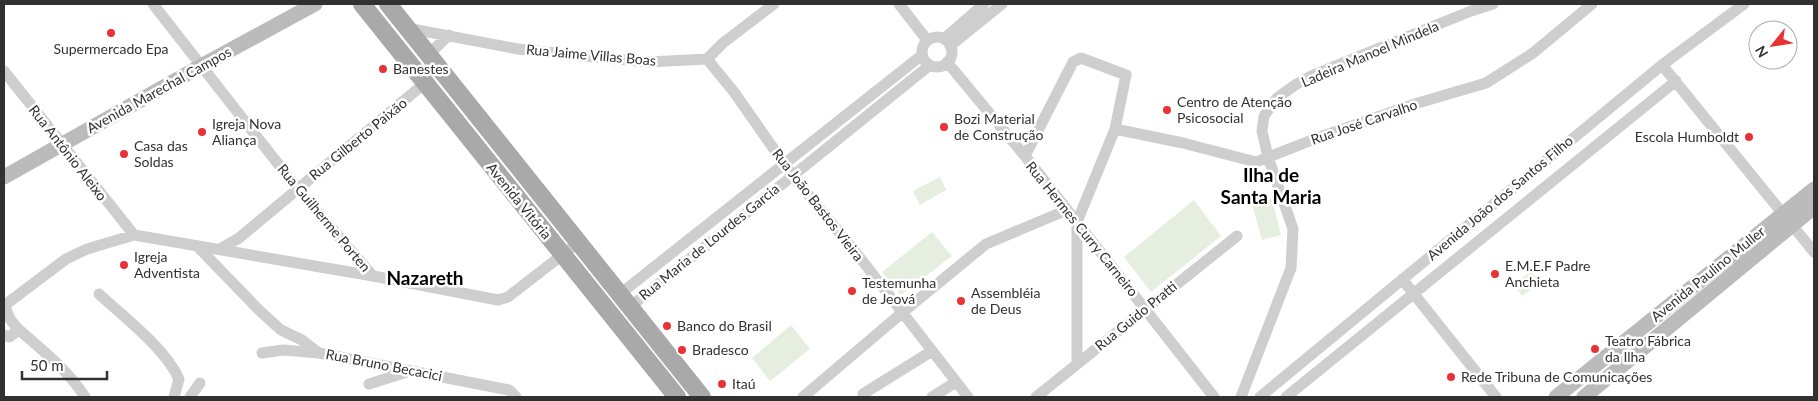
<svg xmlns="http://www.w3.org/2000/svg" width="1818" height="401" viewBox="0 0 1818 401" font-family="Lato,sans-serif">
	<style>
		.green { fill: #e6eedf }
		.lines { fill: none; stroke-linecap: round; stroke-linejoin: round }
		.street { stroke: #cecece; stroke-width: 11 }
		.secondary { stroke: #bbb; stroke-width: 15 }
		.primary { stroke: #a9a9a9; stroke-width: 18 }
		.poi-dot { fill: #e83235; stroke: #fff; stroke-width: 2 }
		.labels { text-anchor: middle; stroke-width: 5; stroke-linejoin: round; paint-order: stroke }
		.poi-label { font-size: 14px; fill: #313131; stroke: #fff; text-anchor: start }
		.street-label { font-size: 14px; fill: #313131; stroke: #fff }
		.district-label { font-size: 19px; font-weight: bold; fill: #000; stroke: #fff }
	</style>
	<rect width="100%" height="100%" fill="#fff"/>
	<path class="green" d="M940,177L946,190L920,205L913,191Z
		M1272,199L1281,235L1262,240L1252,204Z
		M1194,200L1221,236L1151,292L1124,257Z
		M932,232L952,256L901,295L882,272Z
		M1531,271L1540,283L1522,296L1514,284Z
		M791,325L810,349L770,381L752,358Z"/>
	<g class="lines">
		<path class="street" d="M153,4L297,188L373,276
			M899,4L927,40
			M407,28L518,49L584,56L649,62L707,59L723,43L774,4
			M922 52a15 15 0 1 1 30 0a15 15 0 1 1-30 0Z
			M944,39L984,4
			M950,46L1002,4
			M429,54L449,35
			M707,59L734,92L792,175L857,254L968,397
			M947,62L1025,156L1214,397
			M1662,65L1814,252
			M4,71L134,235
			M1115,129L1183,143L1256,162L1317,138L1418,103L1486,83L1533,53L1592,4
			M1025,156L1073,62L1081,58L1126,75L1115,129L1077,222V364
			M197,246L260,311L281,330L302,340L319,353
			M220,249L239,238L425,83
			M1402,279L1496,397
			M99,294C124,317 165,348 179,379L174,397
			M620,294L922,55
			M4,304L10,319L17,328L16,332L9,337L4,335
			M5,305L66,259L87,249L134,235L373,276L498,300L508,297L579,242
			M630,307L930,65
			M17,328C41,349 68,370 85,397
			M262,353L283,350L319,353L509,390L516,397
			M369,384L410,371
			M863,394L932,351
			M190,397L200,383
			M803,397L903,312L986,244L1067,210
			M932,397L956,382
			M1036,397L1237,236
			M1241,397L1291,268L1293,229L1268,157L1262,131L1264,116L1277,98L1295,85L1313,75L1471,11L1493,4
			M1260,397L1662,65L1744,4
			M1286,397L1676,81"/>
		<path class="secondary" d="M4,177L201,66L315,4
			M1556,397L1814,189
			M1584,397L1814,207"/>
		<path class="primary" d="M362,4L677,397
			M388,4L702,397"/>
	</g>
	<g class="poi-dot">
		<circle cx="111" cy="33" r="5"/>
		<circle cx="383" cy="69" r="5"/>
		<circle cx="1167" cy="110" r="5"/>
		<circle cx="944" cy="127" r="5"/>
		<circle cx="202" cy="132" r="5"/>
		<circle cx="1749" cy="137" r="5"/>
		<circle cx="124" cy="154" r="5"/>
		<circle cx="124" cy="265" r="5"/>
		<circle cx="1495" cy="274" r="5"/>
		<circle cx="852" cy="291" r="5"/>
		<circle cx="961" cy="301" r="5"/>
		<circle cx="667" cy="326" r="5"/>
		<circle cx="1595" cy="349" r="5"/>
		<circle cx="682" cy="350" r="5"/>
		<circle cx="1451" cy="377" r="5"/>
		<circle cx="722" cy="384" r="5"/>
	</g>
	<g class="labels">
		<g class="poi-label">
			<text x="111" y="54" text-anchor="middle">Supermercado Epa</text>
			<text x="393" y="74">Banestes</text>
			<text x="1177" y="107">Centro de Atenção<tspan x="1177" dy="16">Psicosocial</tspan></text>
			<text x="954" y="124">Bozi Material<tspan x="954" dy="16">de Construção</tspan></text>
			<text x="212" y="129">Igreja Nova<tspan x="212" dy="16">Aliança</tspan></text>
			<text x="1739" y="142" text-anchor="end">Escola Humboldt</text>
			<text x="134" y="151">Casa das<tspan x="134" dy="16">Soldas</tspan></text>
			<text x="134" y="262">Igreja<tspan x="134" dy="16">Adventista</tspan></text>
			<text x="1505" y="271">E.M.E.F Padre<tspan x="1505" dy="16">Anchieta</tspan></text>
			<text x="862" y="288">Testemunha<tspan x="862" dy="16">de Jeová</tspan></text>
			<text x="971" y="298">Assembléia<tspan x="971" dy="16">de Deus</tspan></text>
			<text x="677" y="331">Banco do Brasil</text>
			<text x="1605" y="346">Teatro Fábrica<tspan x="1605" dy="16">da Ilha</tspan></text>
			<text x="692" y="355">Bradesco</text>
			<text x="1461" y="382">Rede Tribuna de Comunicações</text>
			<text x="732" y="389">Itaú</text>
		</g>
		<g class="street-label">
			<text transform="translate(1370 54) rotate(-23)" y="5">Ladeira Manoel Mindela</text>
			<text transform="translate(591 55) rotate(5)" y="5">Rua Jaime Villas Boas</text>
			<text transform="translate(159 90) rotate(-29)" y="5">Avenida Marechal Campos</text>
			<text transform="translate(1364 122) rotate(-19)" y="5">Rua José Carvalho</text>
			<text transform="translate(358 139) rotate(-39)" y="5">Rua Gilberto Paixão</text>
			<text transform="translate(68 153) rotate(52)" y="5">Rua Antônio Aleixo</text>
			<text transform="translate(1500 198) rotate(-40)" y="5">Avenida João dos Santos Filho</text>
			<text transform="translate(519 201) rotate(51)" y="5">Avenida Vitória</text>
			<text transform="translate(818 205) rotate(52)" y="5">Rua João Bastos Vieira</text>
			<text transform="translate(324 218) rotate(50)" y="5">Rua Guilherme Porten</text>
			<text transform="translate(1082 229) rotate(51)" y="5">Rua Hermes Curry Carneiro</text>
			<text transform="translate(709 242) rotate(-39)" y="5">Rua Maria de Lourdes Garcia</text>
			<text transform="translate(1708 274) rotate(-39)" y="5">Avenida Paulino Muller</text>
			<text transform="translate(1136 316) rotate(-39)" y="5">Rua Guido Pratti</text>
			<text transform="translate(384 365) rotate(11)" y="5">Rua Bruno Becacici</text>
		</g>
		<g class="district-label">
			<text x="1271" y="182">Ilha de<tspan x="1271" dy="22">Santa Maria</tspan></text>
			<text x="425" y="285">Nazareth</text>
		</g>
	</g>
	<rect width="1818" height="401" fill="none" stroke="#313131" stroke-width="10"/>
	<g transform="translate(1773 45) rotate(240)"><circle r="24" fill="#ffffff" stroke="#adadad"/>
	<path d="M0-4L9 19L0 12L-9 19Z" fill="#e83235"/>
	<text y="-8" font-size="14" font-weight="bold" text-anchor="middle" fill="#313131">N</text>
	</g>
	<path d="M22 371v8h85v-8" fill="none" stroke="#313131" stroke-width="2.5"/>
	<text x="30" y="371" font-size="15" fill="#313131" stroke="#ffffff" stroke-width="4" paint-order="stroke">50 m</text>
</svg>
